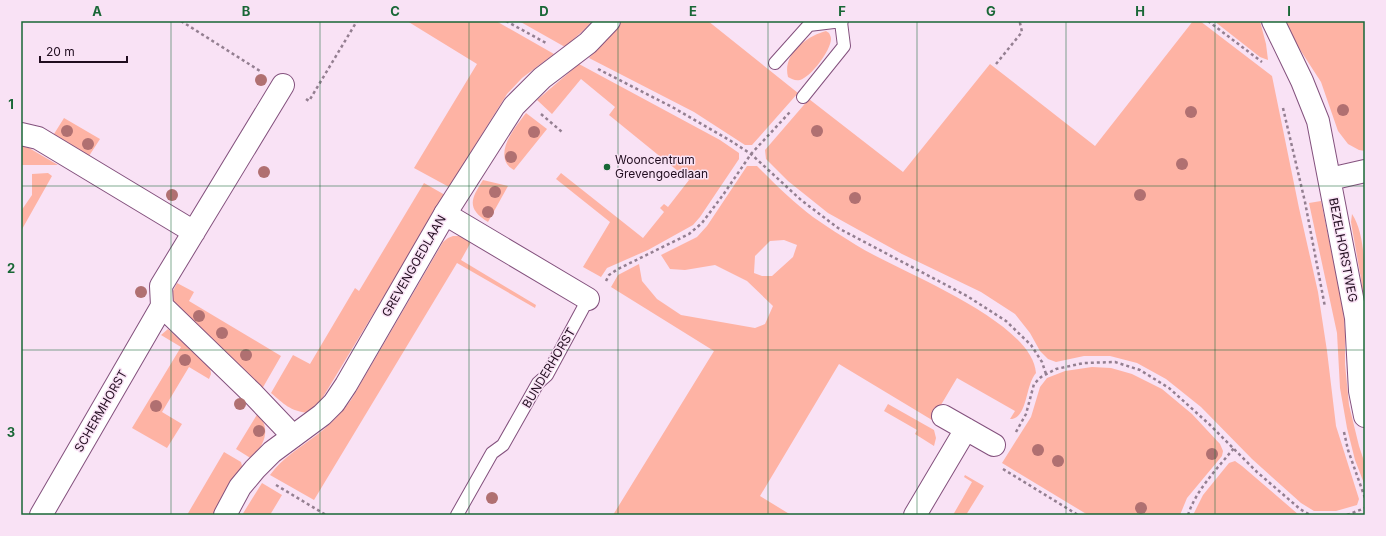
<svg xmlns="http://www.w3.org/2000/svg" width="1386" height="536" viewBox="0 0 1386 536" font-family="Inter,sans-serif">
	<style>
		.green { fill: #feb3a4; fill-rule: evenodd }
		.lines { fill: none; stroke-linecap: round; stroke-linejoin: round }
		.service-casing { stroke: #83517d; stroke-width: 14 }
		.minor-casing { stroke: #83517d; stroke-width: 24 }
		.tertiary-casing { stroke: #83517d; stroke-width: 24 }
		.path { stroke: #947f91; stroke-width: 2.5; stroke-dasharray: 3 3; stroke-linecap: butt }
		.service { stroke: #fff; stroke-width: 12 }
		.minor { stroke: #fff; stroke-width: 22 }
		.tertiary { stroke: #fff; stroke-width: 22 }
		.tree { fill: #b07071 }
		.grid { fill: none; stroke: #196736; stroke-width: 1; stroke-opacity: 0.55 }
		.poi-dot { fill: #196736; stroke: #f9e2f5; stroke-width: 1.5 }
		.labels { text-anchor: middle; stroke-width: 3; stroke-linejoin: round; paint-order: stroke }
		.poi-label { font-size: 12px; fill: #210d1f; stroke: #f9e2f5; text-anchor: start }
		.street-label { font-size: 12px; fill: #210d1f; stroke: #f9e2f5 }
		.neatline { fill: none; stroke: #196736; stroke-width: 1.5 }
		.grid-label { font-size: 13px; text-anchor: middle; font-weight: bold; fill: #196736 }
	</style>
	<rect width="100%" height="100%" fill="#f9e2f5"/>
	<path class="green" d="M407,21H496L554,54L522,78L507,94L449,187L414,168L477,64Z
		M519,21H592L586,28L565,47Z
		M622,21H708L798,93L752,145H745L694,112L589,58Z
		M1193,21H1200L1272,76L1299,208L1318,292L1327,351L1336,426L1359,499L1357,505L1336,511H1314L1301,503L1252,459L1201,407L1166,379L1137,363L1110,356H1084L1056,362L1048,359L1040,351L1030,333L1015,314L981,292L902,254L828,213L788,181L766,159L765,150L809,99L903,172L990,64L1095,146Z
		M1214,21H1260L1266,44L1268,60L1260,57Z
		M1284,21H1365V151L1359,150L1348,144L1338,131L1321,82L1286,28Z
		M826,31L829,33C830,35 831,37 831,39C831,50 811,77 800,80C795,81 792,79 788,77C782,54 807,36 826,31Z
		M579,64L720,140L739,153V159L700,217L693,225L648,250L607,268L601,277L583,267L610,222L556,179L561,173L643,238L664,212L660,208L664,204L668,207L689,180L609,115L615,107L581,79L552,114L537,100Z
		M526,113L547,129L514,170C511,168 508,166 507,164C497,148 517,125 526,113Z
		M64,118L100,139L89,156L54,134Z
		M21,146L29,148L58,165H21Z
		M747,166H757C775,184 793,202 813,217C827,227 842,236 856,245C897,271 1032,320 1036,373C1025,385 1028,419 1010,419L1015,411L957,378L932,420L839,364L760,496L791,515H613L714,351L611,287L618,275L639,264L642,281L657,299L681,315L755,328L765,324L773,306L747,281L715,265L685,270L670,269L661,255L697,237L707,226ZM784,240L797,245L793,257L772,276H762L754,273L755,256L770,241Z
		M48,173L52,176L21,231V211L32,195V174Z
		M483,180L508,186L488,222C466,208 471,199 483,180Z
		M424,183L445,195L317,407L308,413C290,411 284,404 271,393L293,355L310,364L355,288L359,291Z
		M1321,201L1343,308L1345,331V364L1349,405L1359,446L1365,464V486L1355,460L1347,428L1340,388L1337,333L1309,203Z
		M1352,214C1367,236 1365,285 1365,311L1361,279L1351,222Z
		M453,236H460L471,242L461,260L536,305L535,308L457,263L314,500L270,475C282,458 301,447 318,434C331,424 341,413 351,400L443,242L448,238Z
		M177,283L194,292L189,301L281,356L262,389L172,301V293Z
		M168,329L210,367L211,374L209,379L189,367L162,412L182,424L167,448L132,428L181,347L161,335Z
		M1092,367L1111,368L1132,374L1162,389L1192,414L1220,444L1223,451L1222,456L1187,498L1180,515H1088L1002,463L1031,417L1040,387L1047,378L1065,371Z
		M888,404L934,430L936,438L934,446L915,434L917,430L884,411Z
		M258,413C271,430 265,443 252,459L236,449Z
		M224,452L241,462L243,470L231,485L213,515H187Z
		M1235,461L1242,466L1299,515H1193L1203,495L1229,463Z
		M965,475L984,486L966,515H953L972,482L964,477Z
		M262,483L282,495L270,515H242Z"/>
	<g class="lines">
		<g class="service-casing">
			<path id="service" d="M775,63L809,25L842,21
				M803,97L844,46L841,22
				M457,515L492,453L503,445L538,383L547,375L588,299"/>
		</g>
		<g class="minor-casing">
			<path id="minor" d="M1273,21L1302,81L1318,121L1356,318L1360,391L1365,416
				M21,134L38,138L194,232
				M1330,179L1365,171
				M445,214L588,299
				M162,306L253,394L293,436
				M943,416L994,445
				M41,515L162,306L161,286L283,85
				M915,515L966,429"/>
		</g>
		<g class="tertiary-casing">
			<path id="tertiary" d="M225,515L240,487L255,469L272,452L322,415L334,403L346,385L445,214L514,106L542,78L588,43L609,21"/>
		</g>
		<path class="path" d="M181,21L260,71
			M506,21L546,43
			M1208,21L1262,62
			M996,64L1022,32L1020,23L1022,21
			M598,69L674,108L731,141L751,154L801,200L838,228L967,296L1006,321L1031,345L1042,362L1046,374
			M306,99L309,101L357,21
			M1283,108L1305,202L1325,307
			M541,114L562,132
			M606,281L609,275L618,269L689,234L702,223L723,195L751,154L790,112
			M1016,432L1026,414L1034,384L1041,377L1056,369L1084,363L1115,362L1140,370L1169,388L1209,424L1257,472L1300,509L1310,515
			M1344,432L1348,450L1365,498
			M1003,469L1078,515
			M276,485L326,515
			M1188,515C1196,490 1217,469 1234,448
			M1347,515L1365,508"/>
		<use href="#service" class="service"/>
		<use href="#minor" class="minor"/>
		<use href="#tertiary" class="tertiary"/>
	</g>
	<g class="tree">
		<circle cx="261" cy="80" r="6"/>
		<circle cx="1343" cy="110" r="6"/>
		<circle cx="1191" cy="112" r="6"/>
		<circle cx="67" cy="131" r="6"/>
		<circle cx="817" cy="131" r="6"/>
		<circle cx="534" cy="132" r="6"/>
		<circle cx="88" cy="144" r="6"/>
		<circle cx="511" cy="157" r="6"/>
		<circle cx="1182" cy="164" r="6"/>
		<circle cx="264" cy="172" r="6"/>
		<circle cx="495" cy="192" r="6"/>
		<circle cx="172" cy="195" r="6"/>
		<circle cx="1140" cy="195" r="6"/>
		<circle cx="855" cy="198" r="6"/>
		<circle cx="488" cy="212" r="6"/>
		<circle cx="141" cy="292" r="6"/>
		<circle cx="199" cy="316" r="6"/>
		<circle cx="222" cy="333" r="6"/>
		<circle cx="246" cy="355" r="6"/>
		<circle cx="185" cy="360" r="6"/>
		<circle cx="240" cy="404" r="6"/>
		<circle cx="156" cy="406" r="6"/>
		<circle cx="259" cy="431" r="6"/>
		<circle cx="1038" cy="450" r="6"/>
		<circle cx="1212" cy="454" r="6"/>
		<circle cx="1058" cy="461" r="6"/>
		<circle cx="492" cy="498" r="6"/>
		<circle cx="1141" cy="508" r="6"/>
	</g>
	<path class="grid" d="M171,21V515M320,21V515M469,21V515M618,21V515M768,21V515M917,21V515M1066,21V515M1215,21V515M21,186H1365M21,350H1365"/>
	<circle class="poi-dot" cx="607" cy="167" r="4"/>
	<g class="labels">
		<g class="poi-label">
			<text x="615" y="164">Wooncentrum<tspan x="615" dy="14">Grevengoedlaan</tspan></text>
		</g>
		<g class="street-label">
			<text transform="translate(1343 250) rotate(79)" y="4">BEZELHORSTWEG</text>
			<text transform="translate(414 266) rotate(-60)" y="4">GREVENGOEDLAAN</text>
			<text transform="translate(549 368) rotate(-59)" y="4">BUNDERHORST</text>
			<text transform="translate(101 411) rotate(-60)" y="4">SCHERMHORST</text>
		</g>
	</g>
	<rect width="1386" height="536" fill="none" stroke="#f9e2f5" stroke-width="44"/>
	<path d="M40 56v6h87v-6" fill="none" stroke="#210d1f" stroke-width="2"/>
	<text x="46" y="56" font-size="12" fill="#210d1f" stroke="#f9e2f5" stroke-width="3" paint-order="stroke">20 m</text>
	<rect x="22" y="22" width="1342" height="492" class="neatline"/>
	<g class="grid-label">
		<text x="97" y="16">A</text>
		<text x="246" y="16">B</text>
		<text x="395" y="16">C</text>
		<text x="544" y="16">D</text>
		<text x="693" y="16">E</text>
		<text x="842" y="16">F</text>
		<text x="991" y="16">G</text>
		<text x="1140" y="16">H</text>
		<text x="1289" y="16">I</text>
		<text x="11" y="109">1</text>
		<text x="11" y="273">2</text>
		<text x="11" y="437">3</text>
	</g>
</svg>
